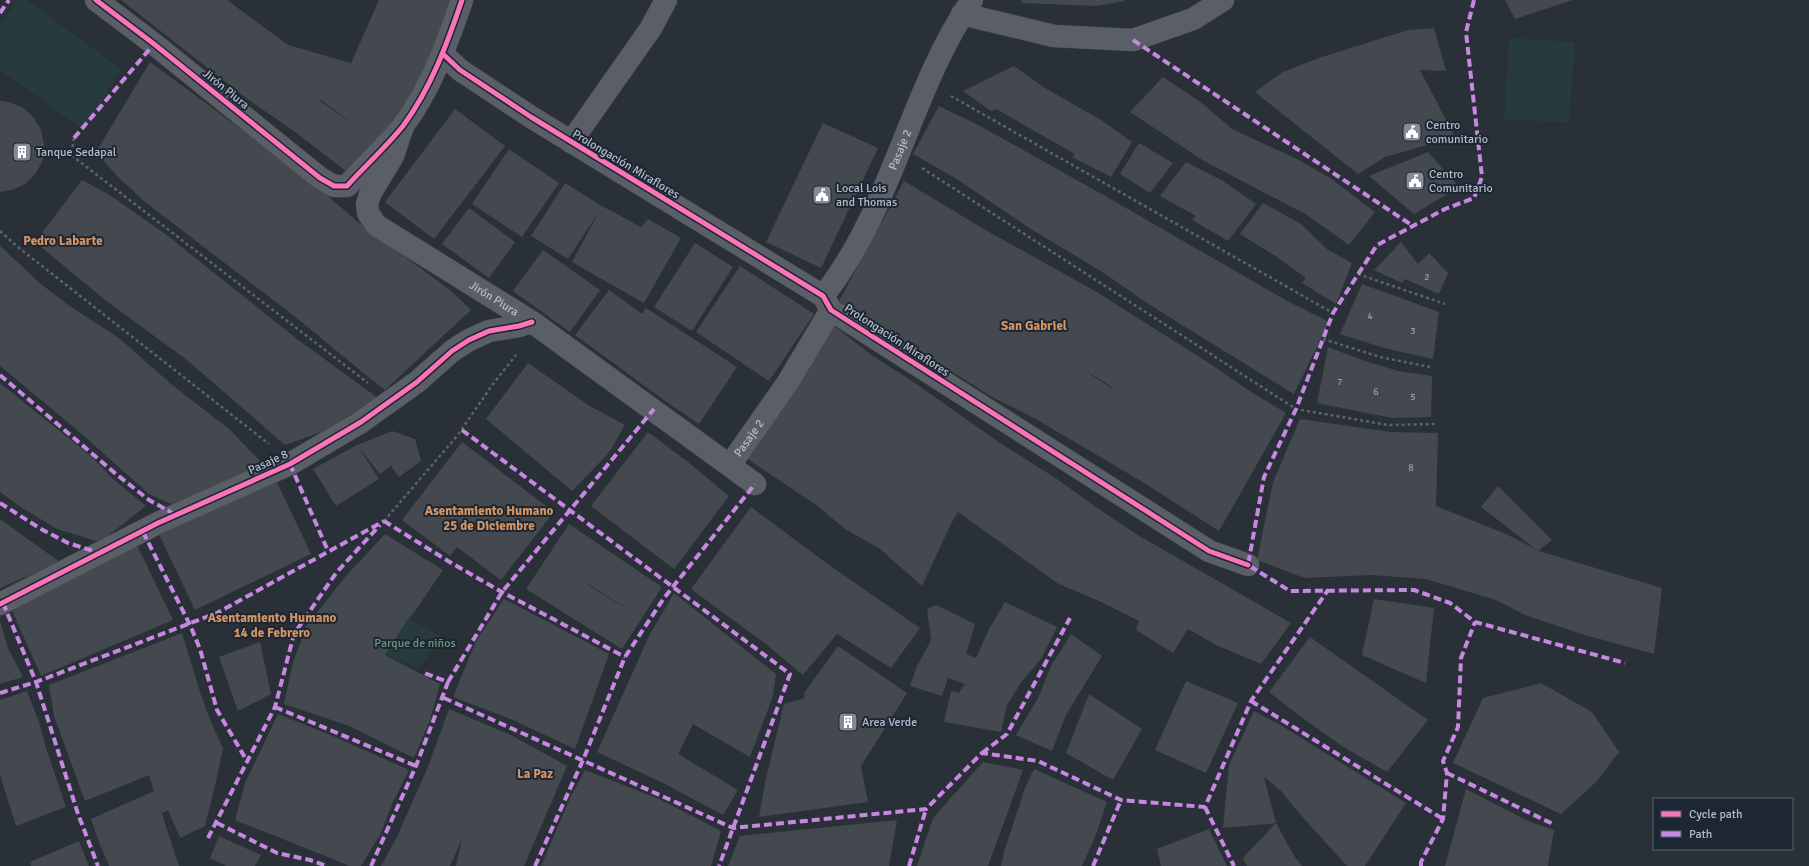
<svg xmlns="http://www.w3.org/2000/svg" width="1809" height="866" viewBox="0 0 1809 866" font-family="Signika,sans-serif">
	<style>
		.green { fill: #273a3e }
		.building { fill: #444950; fill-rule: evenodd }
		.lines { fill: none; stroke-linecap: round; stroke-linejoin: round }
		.street-casing { stroke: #484c53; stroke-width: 23 }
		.path { stroke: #5d636a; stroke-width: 2.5; stroke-dasharray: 3 3; stroke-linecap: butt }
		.street { stroke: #5a5e66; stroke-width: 22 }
		.quiet { stroke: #c787e3; stroke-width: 4; stroke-dasharray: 8 4; stroke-linecap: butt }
		.cycleway-casing { stroke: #1d2633; stroke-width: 8 }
		.cycleway { stroke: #fb73b8; stroke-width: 5 }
		.labels { text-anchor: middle; stroke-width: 4; stroke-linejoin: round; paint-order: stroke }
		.number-label { font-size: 10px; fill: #989fab }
		.street-label { font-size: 12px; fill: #b4bcc9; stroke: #1d2633 }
		.poi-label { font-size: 12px; fill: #b4bcc9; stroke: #1d2633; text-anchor: start }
		.park-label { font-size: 12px; fill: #6b9a76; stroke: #1d2633 }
		.neighbourhood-label { font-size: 13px; font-weight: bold; fill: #d59563; stroke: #1d2633 }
	</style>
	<rect width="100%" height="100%" fill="#2a3038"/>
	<path class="green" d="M17,0H27L121,69L84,130L0,70V27Z
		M1509,38L1575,42L1569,123L1504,119Z
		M409,618L443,638L419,667L385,655Z"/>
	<path class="building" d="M121,0H227L288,45L351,63L379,0H455L418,92L376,140L346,171L295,132L246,98ZM321,100L357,127L320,101L315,108Z
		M1022,0H1124V1L1096,6L1021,3Z
		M1505,0H1573L1515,19Z
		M1434,28L1446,71L1420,70L1455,137L1385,157L1358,174L1255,92L1283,72L1319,58L1408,30Z
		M150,62L307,178L358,222L450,290L471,310L385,390L356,367L298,319L145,202L118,177L96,152Z
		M1014,66L1045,88L1101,120L1132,142L1111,177L1072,157L1075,154L996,109L991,111L963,91Z
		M1163,77L1202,103L1232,129L1297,159L1330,178L1375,212L1349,245L1307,215L1204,161L1130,112Z
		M0,101L8,102L22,107L33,117L41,130L44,145L43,160L36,173L25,184L12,190L0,192Z
		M939,106L980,126L1100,193L1289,302L1329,322L1294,394L1182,325L1144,301L1104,273L1031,229L955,178L913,154Z
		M455,109L505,146L434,239L385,202Z
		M823,123L878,148L821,268L766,242Z
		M1139,143L1173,163L1150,193L1120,174Z
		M509,149L559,183L522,237L472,204Z
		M1428,152L1459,187L1414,214L1369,176Z
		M1186,162L1223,181L1256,204L1228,241L1192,220L1196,216L1160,196Z
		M82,180L108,194L164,233L297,339L378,398L321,432L285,445L187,360L109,303L35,242Z
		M904,181L982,228L1095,291L1209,363L1248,390L1286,413L1219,531L1141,481L1034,418L994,398L839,301ZM1082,369L1103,381L1114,389H1113Z
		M565,183L602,206L641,227L648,219L681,238L644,303L572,262L600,210L568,259L531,236Z
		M1263,203L1301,224L1327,249L1352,263L1336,304L1302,283L1306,278L1277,257L1240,234Z
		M469,208L515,242L489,278L442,244Z
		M1401,242L1418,264L1429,253L1448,273L1439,294L1405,279L1402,283L1374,270Z
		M695,243L733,267L692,331L654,307Z
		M0,246L41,284L68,305L119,338L171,384L229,429L266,467L171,504L149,494L76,429L0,366Z
		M543,250L600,290L570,332L513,291Z
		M740,266L814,314L769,381L696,332Z
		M1362,284L1439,312L1433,359L1384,348L1340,334Z
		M609,290L642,314L646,308L737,367L699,424L668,403L575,335Z
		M834,326L873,356L912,381L1000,443L1057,479L1103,512L1136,534L1291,623L1261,664L1216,645L1188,629L1173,653L1136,630L1139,621L1101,602L1057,583L958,512L951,524L922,586L880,549L845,529L816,505L746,458Z
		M1328,347L1362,360L1398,371L1432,376L1431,417L1392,418L1317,403Z
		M528,363L588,405L625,425L608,454L572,491L486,419Z
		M0,383L92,457L113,479L146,506L100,542L57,529L22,508L0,492Z
		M1300,419L1390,432L1438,433L1436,506L1506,534L1539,551L1662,588L1654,654L1578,633L1525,615L1496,600L1426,579L1371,575L1305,578L1257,560L1273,482Z
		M392,431L415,439L421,461L399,477L391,466L380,474L359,448L379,479L336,506L313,469L357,445Z
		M648,432L688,462L729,496L674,569L591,506Z
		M462,442L554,512L501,580L457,547L450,556L402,520Z
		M275,478L311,554L195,610L157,530Z
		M1498,486L1552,540L1538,551L1481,507Z
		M751,507L829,565L920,628L891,668L837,634L803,675L767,645L691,589Z
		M0,519L36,545L60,562L0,588Z
		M569,524L662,587L622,649L526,589ZM583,581L623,606H622L591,587Z
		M385,534L443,570L415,611L409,618L385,655L440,684L430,720L414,758L349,726L284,704L293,662L307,625L346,576Z
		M137,545L173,620L41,676L10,606Z
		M674,593L776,674L773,696L750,757L693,724L678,754L738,790L723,815L665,784L597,752L649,636Z
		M504,599L609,654L575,749L513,720L453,697L476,641Z
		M1374,599L1434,608L1426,683L1362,655Z
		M1005,602L1057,627L1041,659L1022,681L1007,705L1001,732L944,722L951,691L959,693L965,684L948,678L942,696L910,686L917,666L931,640L927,609L936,605L975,624L966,654L976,658L989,629Z
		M0,621L8,648L23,677L0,684Z
		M182,633L200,692L210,720L223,748L215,786L205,826L180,838L168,810L162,813L160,808L179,866H109L100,845L91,819L154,791L149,775L85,801L54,716L49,685Z
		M1071,634L1102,656L1066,715L1052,751L1016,735L1038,698L1051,666Z
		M1310,637L1428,720L1387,772L1345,748L1301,717L1269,692Z
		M260,642L271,694L238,711L219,657Z
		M838,646L907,693L861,766L868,802L759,817L766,778L784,704L805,698L804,693Z
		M1186,681L1238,703L1206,773L1155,750Z
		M1541,683L1592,712L1619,752L1597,781L1561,814L1453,763L1483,698Z
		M27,691L39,722L46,748L66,807L16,826L0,775V700Z
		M1089,694L1142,729L1113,780L1066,753Z
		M449,709L511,735L567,766L524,866H456L462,839L450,866H381L396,839L427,769Z
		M1254,711L1282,726L1406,803L1365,866H1347L1298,812L1281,791L1264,777L1276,823L1223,828L1229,765Z
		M278,714L326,733L409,770L393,802L380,835L361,866H350L235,820L245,783Z
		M983,762L1023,770L988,866H917L933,818Z
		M1034,769L1107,802L1095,837L1082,866H1001L1004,852L1025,788Z
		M585,770L659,799L721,831L711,866H541L571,796Z
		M1466,789L1528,821L1554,830L1548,866H1445Z
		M897,820L889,866H728L740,836Z
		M1276,823L1294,856L1302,866H1247L1243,858Z
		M1209,829L1227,866H1161L1157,849Z
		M219,836L261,855L255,866H226L210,858Z
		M79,841L89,866H31L30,862Z"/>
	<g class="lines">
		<g class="street-casing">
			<g id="street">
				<path d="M96,0L154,44L320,178L334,186H347C365,166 386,147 403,126C431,88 447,44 462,0"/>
				<path d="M962,14L1054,36L1133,40L1193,19L1223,0"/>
				<path d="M443,54L460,70L531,117L823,296L831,310L1209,551L1248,565"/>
				<path id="s1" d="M403,126L393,156L370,194L367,204L368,213L376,225L532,322L755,484"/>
				<path d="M571,142L651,28L666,0"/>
				<path id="s2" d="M823,296C892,210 910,90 972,0"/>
				<path id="s3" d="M730,465L788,382L831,310"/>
				<path d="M0,604L158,523L290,464L361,422L417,382L452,351L469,340L489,331L519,326L532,322"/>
			</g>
		</g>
		<path class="path" d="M951,96L1333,313
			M74,138L71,155L368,383
			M922,168L1296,409L1388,425L1437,424
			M0,231L19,248L269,444
			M1358,274L1445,304
			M1323,339L1380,357L1430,367
			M384,521L457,436L493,384L516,355"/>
		<use href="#street" class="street"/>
		<path class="quiet" d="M1474,0L1466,32L1482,177L1474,198L1445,209L1377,245L1333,313L1296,409L1264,477L1248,565L1290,591L1414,590L1450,603L1475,622L1625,663
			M0,13L9,0
			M1133,40L1413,226
			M74,138L154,44
			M0,375L116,474L149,500L169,511L174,515
			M462,430L790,674L719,866
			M290,464L328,551
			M0,503L41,529L68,543L100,553
			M384,521L448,561L502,592L625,657
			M143,532L190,625L200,649L217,710L247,761
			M3,603L36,682L78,814L98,866
			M448,682L502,592L654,409
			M0,693L36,682L217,613L384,521
			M444,698L733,828L926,809L982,753L1038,761L1121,800L1205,807L1251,701L1328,590
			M1251,701L1443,819
			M275,707L416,766
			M982,753L1007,734L1070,618
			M1447,773L1555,825
			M1205,807L1234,866
			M217,823L277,853L310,860L327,866
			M208,838L275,707L294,634L336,573L380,525
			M371,866L416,766L448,682L424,673
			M535,866L583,760L625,657L664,598L755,484
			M909,866L926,809
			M1093,866L1121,800
			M1421,866V862L1443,819L1447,773L1443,761L1458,727L1461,658L1475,622"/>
		<g class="cycleway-casing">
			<path id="cycleway" d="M96,0L154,44L320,178L334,186H347C365,166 386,147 403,126C431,88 447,44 462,0
				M443,54L460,70L531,117L823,296L831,310L1209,551L1248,565
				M0,604L158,523L290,464L361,422L417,382L452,351L469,340L489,331L519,326L532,322"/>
		</g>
		<use href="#cycleway" class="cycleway"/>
	</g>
	<defs>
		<g id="civic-square" transform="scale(1)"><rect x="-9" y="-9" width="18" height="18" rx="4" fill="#848b96" stroke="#1d2633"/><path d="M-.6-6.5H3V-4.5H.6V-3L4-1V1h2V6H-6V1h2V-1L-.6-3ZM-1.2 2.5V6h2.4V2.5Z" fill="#fff"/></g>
		<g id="building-square" transform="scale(1)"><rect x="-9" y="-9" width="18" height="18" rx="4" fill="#848b96" stroke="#1d2633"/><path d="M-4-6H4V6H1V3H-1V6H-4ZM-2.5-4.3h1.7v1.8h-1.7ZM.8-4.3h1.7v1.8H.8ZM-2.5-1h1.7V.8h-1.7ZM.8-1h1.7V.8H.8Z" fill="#fff"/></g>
	</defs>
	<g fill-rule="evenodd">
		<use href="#civic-square" x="1412" y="132"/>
		<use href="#building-square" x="22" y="152"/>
		<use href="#civic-square" x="1415" y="181"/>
		<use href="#civic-square" x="822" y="195"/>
		<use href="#building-square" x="848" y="722"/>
	</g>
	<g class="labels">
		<g class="number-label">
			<text x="1427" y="280">2</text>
			<text x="1370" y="319">4</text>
			<text x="1413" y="334">3</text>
			<text x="1340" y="385">7</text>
			<text x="1376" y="395">6</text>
			<text x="1413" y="400">5</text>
			<text x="1411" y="471">8</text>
		</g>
		<g class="street-label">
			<text transform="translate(226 89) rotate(39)" y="4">Jirón Piura</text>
			<text dy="4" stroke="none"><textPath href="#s2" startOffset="166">Pasaje 2</textPath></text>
			<text transform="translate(626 164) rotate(31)" y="4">Prolongación Miraflores</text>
			<text dy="4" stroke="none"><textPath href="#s1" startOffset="249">Jirón Piura</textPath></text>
			<text transform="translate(897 340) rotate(33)" y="4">Prolongación Miraflores</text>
			<text dy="4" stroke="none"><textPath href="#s3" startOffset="33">Pasaje 2</textPath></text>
			<text transform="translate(268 462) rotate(-25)" y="4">Pasaje 8</text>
		</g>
		<g class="poi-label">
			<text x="1426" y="129">Centro<tspan x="1426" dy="14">comunitario</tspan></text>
			<text x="36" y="156">Tanque Sedapal</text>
			<text x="1429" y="178">Centro<tspan x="1429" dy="14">Comunitario</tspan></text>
			<text x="836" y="192">Local Lois<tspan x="836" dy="14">and Thomas</tspan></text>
			<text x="862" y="726">Area Verde</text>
		</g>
		<g class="park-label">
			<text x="415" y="647">Parque de niños</text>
		</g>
		<g class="neighbourhood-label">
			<text x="63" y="245">Pedro Labarte</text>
			<text x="1034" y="330">San Gabriel</text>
			<text x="489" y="515">Asentamiento Humano<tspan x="489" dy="15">25 de Diciembre</tspan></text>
			<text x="272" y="622">Asentamiento Humano<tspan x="272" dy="15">14 de Febrero</tspan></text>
			<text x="535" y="778">La Paz</text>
		</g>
	</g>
	<rect x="1653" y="798" width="140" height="52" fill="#1d2633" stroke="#59626f"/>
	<rect x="1661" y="811" width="20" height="6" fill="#fb73b8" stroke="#59626f"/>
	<text x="1689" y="818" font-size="12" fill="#b4bcc9">Cycle path</text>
	<rect x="1661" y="831" width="20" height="6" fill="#c787e3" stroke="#59626f"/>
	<text x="1689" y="838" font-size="12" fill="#b4bcc9">Path</text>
</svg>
